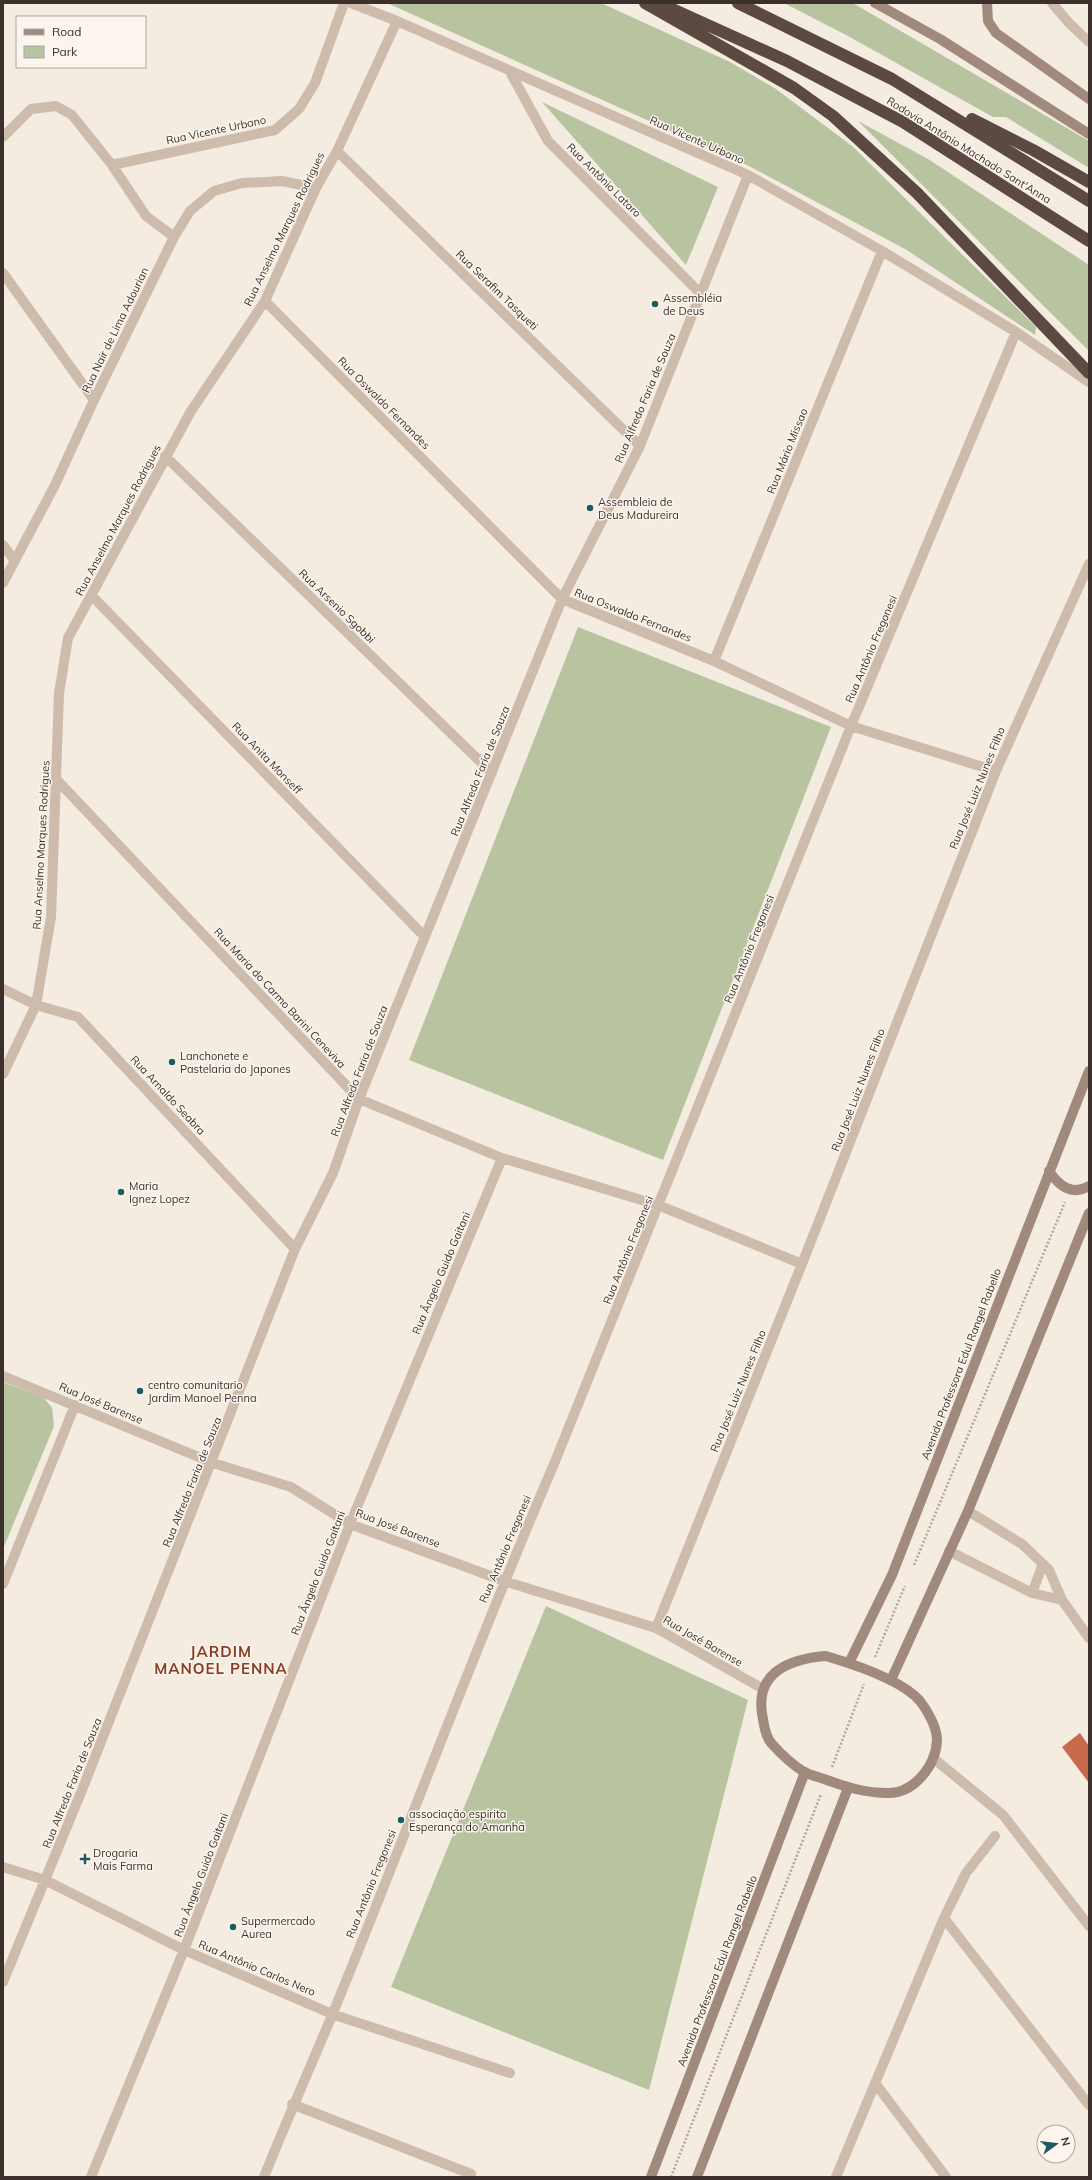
<svg xmlns="http://www.w3.org/2000/svg" width="1092" height="2180" viewBox="0 0 1092 2180" font-family="Mulish,sans-serif">
	<style>
		.green { fill: #b8c4a0 }
		.building { fill: #c8694b }
		.lines { fill: none; stroke-linecap: round; stroke-linejoin: round }
		.path { stroke: #b9a596; stroke-width: 2.5; stroke-dasharray: 2 2; stroke-linecap: butt }
		.lane { stroke: #cdbbac; stroke-width: 10 }
		.street { stroke: #cdbbac; stroke-width: 10 }
		.secondary { stroke: #a18a7d; stroke-width: 10 }
		.highway { stroke: #5c4a42; stroke-width: 12 }
		.poi-dot { fill: #1f5a5e; stroke: #fbf5ee; stroke-width: 1.5 }
		.labels { text-anchor: middle; stroke-width: 3; stroke-linejoin: round; paint-order: stroke }
		.street-label { font-size: 11px; fill: #3b302b; stroke: #fbf5ee }
		.poi-label { font-size: 11px; fill: #3b302b; stroke: #fbf5ee; text-anchor: start }
		.district-label { font-size: 15px; font-weight: bold; letter-spacing: 1px; fill: #8c3b22; stroke: #fbf5ee }
	</style>
	<rect width="100%" height="100%" fill="#f4ebe1"/>
	<path class="green" d="M387,3H601L730,62L776,89L852,146L1036,327L1035,335L905,249L747,165Z
		M784,3H852L858,6L1089,141V168L1006,117H993L848,36Z
		M542,102L718,187L686,265Z
		M858,121L928,159L1089,265V351Z
		M578,627L831,727L663,1160L409,1060Z
		M3,1382L44,1398L52,1408L54,1426L3,1549Z
		M546,1606L748,1700L649,2090L391,1987Z"/>
	<path class="building" d="M1080,1733L1089,1746V1783L1062,1747Z"/>
	<g class="lines">
		<path class="path" d="M914,1565L1065,1202
			M875,1657L905,1586
			M832,1767L864,1684
			M671,2177L821,1794"/>
		<path class="lane" d="M1052,3L1069,23L1089,42
			M968,1511L1022,1544L1043,1564L1049,1570L1062,1600L1089,1638
			M949,1551L1032,1593L1062,1600
			M1032,1593L1043,1564
			M944,1918L1089,2105
			M875,2083L946,2177
			M292,2104L471,2174
			M836,2177L944,1918L966,1873L995,1836"/>
		<path class="street" d="M351,3L397,21L748,175L882,251L1016,332L1089,382
			M509,70L548,141L701,294
			M3,137L31,109L56,106L72,115L112,165L146,216L174,237
			M337,151L640,446
			M112,165L275,130L299,109L315,83L344,3
			M3,273L94,400
			M265,301L562,599L714,661L851,726L996,771
			M165,456L492,773
			M3,545L15,561
			M3,583L55,485L94,400L174,237L190,211L214,191L242,183L282,181L316,188
			M92,596L425,937
			M714,661L882,251
			M56,779L359,1099L502,1158L658,1205L802,1264
			M3,989L36,1005L78,1017L295,1249
			M3,1074L36,1005L51,917L59,693L68,638L191,411L265,301L316,188L337,151L397,21
			M3,1376L213,1463L291,1487L350,1524L504,1581L656,1628L763,1689
			M3,1584L75,1405
			M656,1628L802,1264L996,771L1089,564
			M933,1758L1003,1815L1089,1926
			M3,1867L45,1880L184,1950L332,2014L510,2073
			M3,1982L82,1790L295,1249L333,1173L359,1099L562,599L640,446L748,175
			M91,2177L184,1950L350,1524L502,1158
			M264,2177C286,2122 310,2068 333,2013C408,1830 476,1645 554,1464L851,726L1016,332"/>
		<path class="secondary" d="M875,3L940,39L1089,134
			M987,3L988,21L996,33L1089,99
			M1049,1171C1059,1186 1072,1196 1089,1186
			M826,1656C853,1664 902,1680 920,1701C928,1711 937,1728 937,1740C936,1765 915,1793 888,1793C865,1793 846,1787 824,1779C818,1777 810,1775 804,1772C793,1765 781,1754 772,1744C767,1739 764,1726 763,1719C753,1674 787,1659 826,1656Z
			M849,1663L892,1575L1089,1071
			M891,1680L968,1511L1089,1213
			M651,2177L805,1772
			M697,2177L848,1788"/>
		<path class="highway" d="M645,3L794,88L833,116L917,193L1089,373
			M659,3L787,61L903,122L1089,241
			M738,3L892,79L1089,201
			M972,119L1033,150L1089,182"/>
	</g>
	<g class="poi-dot">
		<circle cx="655" cy="304" r="4"/>
		<circle cx="590" cy="508" r="4"/>
		<circle cx="172" cy="1062" r="4"/>
		<circle cx="121" cy="1192" r="4"/>
		<circle cx="140" cy="1391" r="4"/>
		<circle cx="401" cy="1820" r="4"/>
		<path d="M83 1853h4v4h4v4h-4v4h-4v-4h-4v-4h4z"/>
		<circle cx="233" cy="1927" r="4"/>
	</g>
	<g class="labels">
		<g class="street-label">
			<text transform="translate(216 130) rotate(-12)" y="4">Rua Vicente Urbano</text>
			<text transform="translate(697 140) rotate(24)" y="4">Rua Vicente Urbano</text>
			<text transform="translate(969 150) rotate(32)" y="4">Rodovia Antônio Machado Sant'Anna</text>
			<text transform="translate(604 180) rotate(45)" y="4">Rua Antônio Lataro</text>
			<text transform="translate(284 229) rotate(-64)" y="4">Rua Anselmo Marques Rodrigues</text>
			<text transform="translate(497 290) rotate(44)" y="4">Rua Serafim Tasqueti</text>
			<text transform="translate(115 330) rotate(-64)" y="4">Rua Nair de Lima Adourian</text>
			<text transform="translate(645 398) rotate(-67)" y="4">Rua Alfredo Faria de Souza</text>
			<text transform="translate(384 403) rotate(45)" y="4">Rua Oswaldo Fernandes</text>
			<text transform="translate(787 451) rotate(-68)" y="4">Rua Mário Missao</text>
			<text transform="translate(118 520) rotate(-62)" y="4">Rua Anselmo Marques Rodrigues</text>
			<text transform="translate(337 606) rotate(44)" y="4">Rua Arsenio Sgobbi</text>
			<text transform="translate(633 615) rotate(22)" y="4">Rua Oswaldo Fernandes</text>
			<text transform="translate(871 649) rotate(-67)" y="4">Rua Antônio Fregonesi</text>
			<text transform="translate(267 758) rotate(46)" y="4">Rua Anita Monseff</text>
			<text transform="translate(480 771) rotate(-68)" y="4">Rua Alfredo Faria de Souza</text>
			<text transform="translate(977 788) rotate(-68)" y="4">Rua José Luiz Nunes Filho</text>
			<text transform="translate(41 845) rotate(-87)" y="4">Rua Anselmo Marques Rodrigues</text>
			<text transform="translate(749 949) rotate(-68)" y="4">Rua Antônio Fregonesi</text>
			<text transform="translate(280 998) rotate(47)" y="4">Rua Maria do Carmo Barini Ceneviva</text>
			<text transform="translate(359 1071) rotate(-69)" y="4">Rua Alfredo Faria de Souza</text>
			<text transform="translate(858 1090) rotate(-69)" y="4">Rua José Luiz Nunes Filho</text>
			<text transform="translate(168 1095) rotate(47)" y="4">Rua Arnaldo Seabra</text>
			<text transform="translate(628 1250) rotate(-68)" y="4">Rua Antônio Fregonesi</text>
			<text transform="translate(441 1273) rotate(-67)" y="4">Rua Ângelo Guido Gaitani</text>
			<text transform="translate(961 1364) rotate(-69)" y="4">Avenida Professora Edul Rangel Rabello</text>
			<text transform="translate(738 1391) rotate(-68)" y="4">Rua José Luiz Nunes Filho</text>
			<text transform="translate(101 1403) rotate(23)" y="4">Rua José Barense</text>
			<text transform="translate(192 1482) rotate(-68)" y="4">Rua Alfredo Faria de Souza</text>
			<text transform="translate(398 1528) rotate(21)" y="4">Rua José Barense</text>
			<text transform="translate(505 1549) rotate(-67)" y="4">Rua Antônio Fregonesi</text>
			<text transform="translate(318 1573) rotate(-69)" y="4">Rua Ângelo Guido Gaitani</text>
			<text transform="translate(703 1641) rotate(30)" y="4">Rua José Barense</text>
			<text transform="translate(72 1783) rotate(-68)" y="4">Rua Alfredo Faria de Souza</text>
			<text transform="translate(201 1875) rotate(-69)" y="4">Rua Ângelo Guido Gaitani</text>
			<text transform="translate(371 1884) rotate(-68)" y="4">Rua Antônio Fregonesi</text>
			<text transform="translate(257 1968) rotate(23)" y="4">Rua Antônio Carlos Nero</text>
			<text transform="translate(717 1971) rotate(-69)" y="4">Avenida Professora Edul Rangel Rabello</text>
		</g>
		<g class="poi-label">
			<text x="663" y="302">Assembléia<tspan x="663" dy="13">de Deus</tspan></text>
			<text x="598" y="506">Assembleia de<tspan x="598" dy="13">Deus Madureira</tspan></text>
			<text x="180" y="1060">Lanchonete e<tspan x="180" dy="13">Pastelaria do Japones</tspan></text>
			<text x="129" y="1190">Maria<tspan x="129" dy="13">Ignez Lopez</tspan></text>
			<text x="148" y="1389">centro comunitario<tspan x="148" dy="13">Jardim Manoel Penna</tspan></text>
			<text x="409" y="1818">associação espirita<tspan x="409" dy="13">Esperança do Amanhã</tspan></text>
			<text x="93" y="1857">Drogaria<tspan x="93" dy="13">Mais Farma</tspan></text>
			<text x="241" y="1925">Supermercado<tspan x="241" dy="13">Aurea</tspan></text>
		</g>
		<g class="district-label">
			<text x="221" y="1657">JARDIM<tspan x="221" dy="17">MANOEL PENNA</tspan></text>
		</g>
	</g>
	<rect width="1092" height="2180" fill="none" stroke="#3b302b" stroke-width="8"/>
	<rect x="16" y="16" width="130" height="52" fill="#fbf5ee" stroke="#aea6a0"/>
	<rect x="24" y="29" width="20" height="6" fill="#a18a7d" stroke="#aea6a0"/>
	<text x="52" y="36" font-size="12" fill="#3b302b">Road</text>
	<rect x="24" y="46" width="20" height="12" fill="#b8c4a0" stroke="#aea6a0"/>
	<text x="52" y="56" font-size="12" fill="#3b302b">Park</text>
	<g transform="translate(1056 2144) rotate(75)"><circle r="19" fill="#fbf5ee" stroke="#aea6a0"/>
	<path d="M0-3L7 15L0 10L-7 15Z" fill="#1f5a5e"/>
	<text y="-6" font-size="11" font-weight="bold" text-anchor="middle" fill="#3b302b">N</text>
	</g>
</svg>
